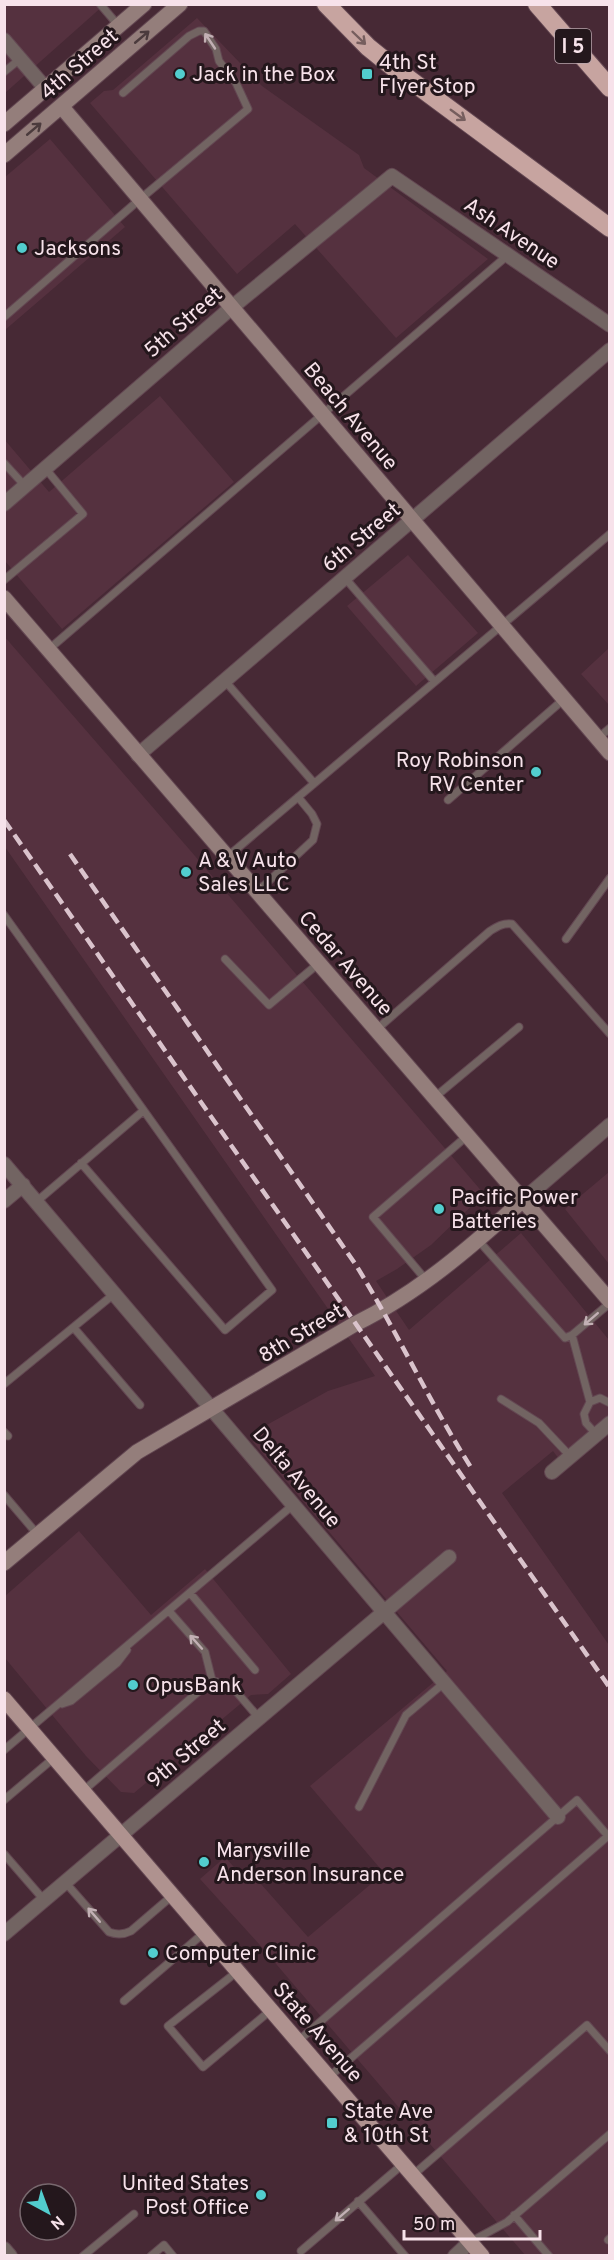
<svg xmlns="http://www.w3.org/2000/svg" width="614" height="2260" viewBox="0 0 614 2260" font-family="Overpass,sans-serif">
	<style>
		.built { fill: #55313f }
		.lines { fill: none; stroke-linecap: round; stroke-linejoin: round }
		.lane-casing { stroke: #634752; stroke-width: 9 }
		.street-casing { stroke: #634752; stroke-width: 16 }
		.secondary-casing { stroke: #634752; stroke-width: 17 }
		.primary-casing { stroke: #634752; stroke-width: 17 }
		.highway-casing { stroke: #634752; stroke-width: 20 }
		.lane { stroke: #726462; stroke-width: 7 }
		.street { stroke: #726462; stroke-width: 14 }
		.secondary { stroke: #947e7b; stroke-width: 15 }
		.primary { stroke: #af928f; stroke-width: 15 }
		.highway { stroke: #c7a4a0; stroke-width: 18 }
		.rail { stroke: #dac3cc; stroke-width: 4.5; stroke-dasharray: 12 6; stroke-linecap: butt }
		.oneway { stroke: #4b3b3d }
		.oneway2 { stroke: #765e5e }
		.oneway3 { stroke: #c2b0b4 }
		.poi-dot { fill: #52cdce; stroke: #24171c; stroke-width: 2 }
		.labels { text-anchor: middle; stroke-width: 6; stroke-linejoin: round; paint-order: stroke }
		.shield { fill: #24171c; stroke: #b8a5ac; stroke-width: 1.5 }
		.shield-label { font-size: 20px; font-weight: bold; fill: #f7e2ea }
		.poi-label { font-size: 21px; fill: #f7e2ea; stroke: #24171c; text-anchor: start }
		.street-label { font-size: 21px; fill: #f7e2ea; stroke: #24171c }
	</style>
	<rect width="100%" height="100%" fill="#472935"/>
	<path class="built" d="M5,5H104L5,93Z
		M197,18L262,86L359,155L364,168L488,259L396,338L295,224L237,274L90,103L104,91L113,90Z
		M50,139L125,227L5,330V177Z
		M160,396L234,482L62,629L5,561L4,439L49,492Z
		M408,555L478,633L416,686L347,606Z
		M4,636L189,849L484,1194L431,1245L397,1269L376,1281L409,1330L521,1233L609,1340V1415L559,1459L553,1451L502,1493L609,1645V2255H525L259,1944L200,1879L225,1857L241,1875H253L308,1937L384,1873L310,1786L447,1671L253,1442L263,1427L328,1391L375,1376L5,847Z
		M609,648V705L581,674Z
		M609,1172V1264L565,1209Z
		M79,1531L151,1615L205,1569L291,1674L268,1694L251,1695L134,1793L121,1792L86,1756L5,1658L4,1597Z"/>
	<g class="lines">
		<g class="lane-casing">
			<path id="lane" d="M100,4L118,25
				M4,72L20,59
				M4,317L139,200L248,109L236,83L219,61L216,49L204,31H199L189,36L123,93
				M4,463L25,486
				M345,578L434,681
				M4,580L83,514L45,468
				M48,650L508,255
				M225,681L314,783
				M598,738L610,728
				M448,800L564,699
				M227,857L610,534
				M257,892L313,840L317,824L312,814L298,797
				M4,915L272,1290L225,1330L81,1163
				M566,939L610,878
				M225,959L269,1005L319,963
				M377,1029L490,931C498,926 503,923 512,924L610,1034
				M435,1097L519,1027
				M36,1202L143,1111
				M478,1240L565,1338L572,1335L610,1303
				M426,1280L373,1217L467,1136
				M74,1328L140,1405
				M572,1335L590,1402L600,1398L610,1403
				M4,1384L114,1294
				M501,1399L539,1423L570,1456
				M590,1402L584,1414L586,1423L596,1434
				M4,1432L8,1436
				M4,1495L38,1535
				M190,1593L255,1670
				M169,1611L205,1652L212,1680
				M62,1704L71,1701L117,1663L127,1650
				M4,1750L293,1505
				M83,1791L212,1680L234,1689L259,1718
				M4,1800L55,1757
				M359,1807L406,1715L444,1683
				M4,1854L44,1900
				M65,1882L109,1932C117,1935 123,1935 131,1931L173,1895
				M238,1971L168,2026L203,2067L271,2010
				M124,2001L205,1932
				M298,2041L577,1800L608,1836L329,2077
				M413,2175L587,2025L610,2051
				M358,2201L405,2256
				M514,2215L549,2256
				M608,2240L610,2238
				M470,2242L507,2222L610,2134
				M301,2251L403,2164
				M83,2256L134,2214
				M151,2256L164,2245L173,2256"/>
		</g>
		<g class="street-casing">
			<path id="street" d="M4,40L46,89
				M4,504L231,308L392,176L610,325
				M138,755L610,350
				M4,1164L558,1817
				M523,1200L610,1125
				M4,1201L23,1185
				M552,1472L610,1423
				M4,1934L449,1557
				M4,2249L10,2256
				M455,2256L470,2242"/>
		</g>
		<g class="secondary-casing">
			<path id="secondary" d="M61,106L610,753
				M4,124L144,4
				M4,155L180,4
				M4,598L610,1301
				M4,1563L137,1452L355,1324C418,1293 471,1247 523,1200"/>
		</g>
		<g class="primary-casing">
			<path id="primary" d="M4,1699L482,2256"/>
		</g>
		<g class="highway-casing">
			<path id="highway" d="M326,4L368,47L394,68L610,228
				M537,4L610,88"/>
		</g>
		<use href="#lane" class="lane"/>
		<use href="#street" class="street"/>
		<use href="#secondary" class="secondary"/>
		<use href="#primary" class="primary"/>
		<use href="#highway" class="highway"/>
		<path class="rail" d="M4,820L610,1688
			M70,854L356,1265C397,1332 430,1403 472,1469"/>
	</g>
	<defs><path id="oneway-shaft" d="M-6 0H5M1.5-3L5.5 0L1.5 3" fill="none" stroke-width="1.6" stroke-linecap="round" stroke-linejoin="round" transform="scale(1.5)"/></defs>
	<g class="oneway">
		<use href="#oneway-shaft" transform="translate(142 37) rotate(-40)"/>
		<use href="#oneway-shaft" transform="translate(34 129) rotate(-40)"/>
	</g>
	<g class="oneway2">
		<use href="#oneway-shaft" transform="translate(359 38) rotate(44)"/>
		<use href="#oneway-shaft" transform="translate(458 115) rotate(36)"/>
	</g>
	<g class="oneway3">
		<use href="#oneway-shaft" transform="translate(210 41) rotate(-124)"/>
		<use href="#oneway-shaft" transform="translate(591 1319) rotate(139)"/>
		<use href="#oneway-shaft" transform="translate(196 1642) rotate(-132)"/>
		<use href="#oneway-shaft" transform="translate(94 1915) rotate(-131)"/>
		<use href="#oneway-shaft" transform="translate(342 2215) rotate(139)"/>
	</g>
	<g class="poi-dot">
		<circle cx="180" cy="74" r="6"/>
		<rect x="361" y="68" width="12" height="12" rx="3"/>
		<circle cx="22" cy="248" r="6"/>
		<circle cx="536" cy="772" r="6"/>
		<circle cx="186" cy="872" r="6"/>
		<circle cx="439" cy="1209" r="6"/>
		<circle cx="133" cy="1685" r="6"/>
		<circle cx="204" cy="1862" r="6"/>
		<circle cx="153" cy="1953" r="6"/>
		<rect x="326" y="2117" width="12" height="12" rx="3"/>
		<circle cx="261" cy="2195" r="6"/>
	</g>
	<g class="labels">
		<rect class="shield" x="555" y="29" width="36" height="34" rx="4.5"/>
		<g class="shield-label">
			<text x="573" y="53">I 5</text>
		</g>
		<g class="poi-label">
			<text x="379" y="69">4th St<tspan x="379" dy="24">Flyer Stop</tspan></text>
			<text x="192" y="81">Jack in the Box</text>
			<text x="34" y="255">Jacksons</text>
			<text x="524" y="767" text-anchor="end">Roy Robinson<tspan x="524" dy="24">RV Center</tspan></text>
			<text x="198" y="867">A &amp; V Auto<tspan x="198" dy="24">Sales LLC</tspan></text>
			<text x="451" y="1204">Pacific Power<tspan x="451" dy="24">Batteries</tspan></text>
			<text x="145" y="1692">OpusBank</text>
			<text x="216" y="1857">Marysville<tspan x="216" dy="24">Anderson Insurance</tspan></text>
			<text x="165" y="1960">Computer Clinic</text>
			<text x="344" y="2118">State Ave<tspan x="344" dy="24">&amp; 10th St</tspan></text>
			<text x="249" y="2190" text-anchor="end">United States<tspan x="249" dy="24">Post Office</tspan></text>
		</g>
		<g class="street-label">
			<text transform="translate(79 64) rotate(-41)" y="7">4th Street</text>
			<text transform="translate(512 233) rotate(34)" y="7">Ash Avenue</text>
			<text transform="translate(183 322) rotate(-41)" y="7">5th Street</text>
			<text transform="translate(351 416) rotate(50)" y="7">Beach Avenue</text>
			<text transform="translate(361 537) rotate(-40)" y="7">6th Street</text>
			<text transform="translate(346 963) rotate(49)" y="7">Cedar Avenue</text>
			<text transform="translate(301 1333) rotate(-31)" y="7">8th Street</text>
			<text transform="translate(297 1477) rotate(50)" y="7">Delta Avenue</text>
			<text transform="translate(186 1753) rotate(-40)" y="7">9th Street</text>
			<text transform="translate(318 2032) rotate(49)" y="7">State Avenue</text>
		</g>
	</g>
	<rect width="614" height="2260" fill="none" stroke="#f7e2ea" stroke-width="12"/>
	<g transform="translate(48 2212) rotate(139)"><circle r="28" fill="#24171c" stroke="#78686e" stroke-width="1.5"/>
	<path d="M0-4.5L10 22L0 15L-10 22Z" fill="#52cdce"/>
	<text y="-9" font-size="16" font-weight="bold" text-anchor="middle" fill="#f7e2ea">N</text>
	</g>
	<path d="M404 2230v9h136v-9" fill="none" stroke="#f7e2ea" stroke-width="3"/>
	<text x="413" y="2230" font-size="18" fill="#f7e2ea" stroke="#24171c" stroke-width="4.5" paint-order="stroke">50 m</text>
</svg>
